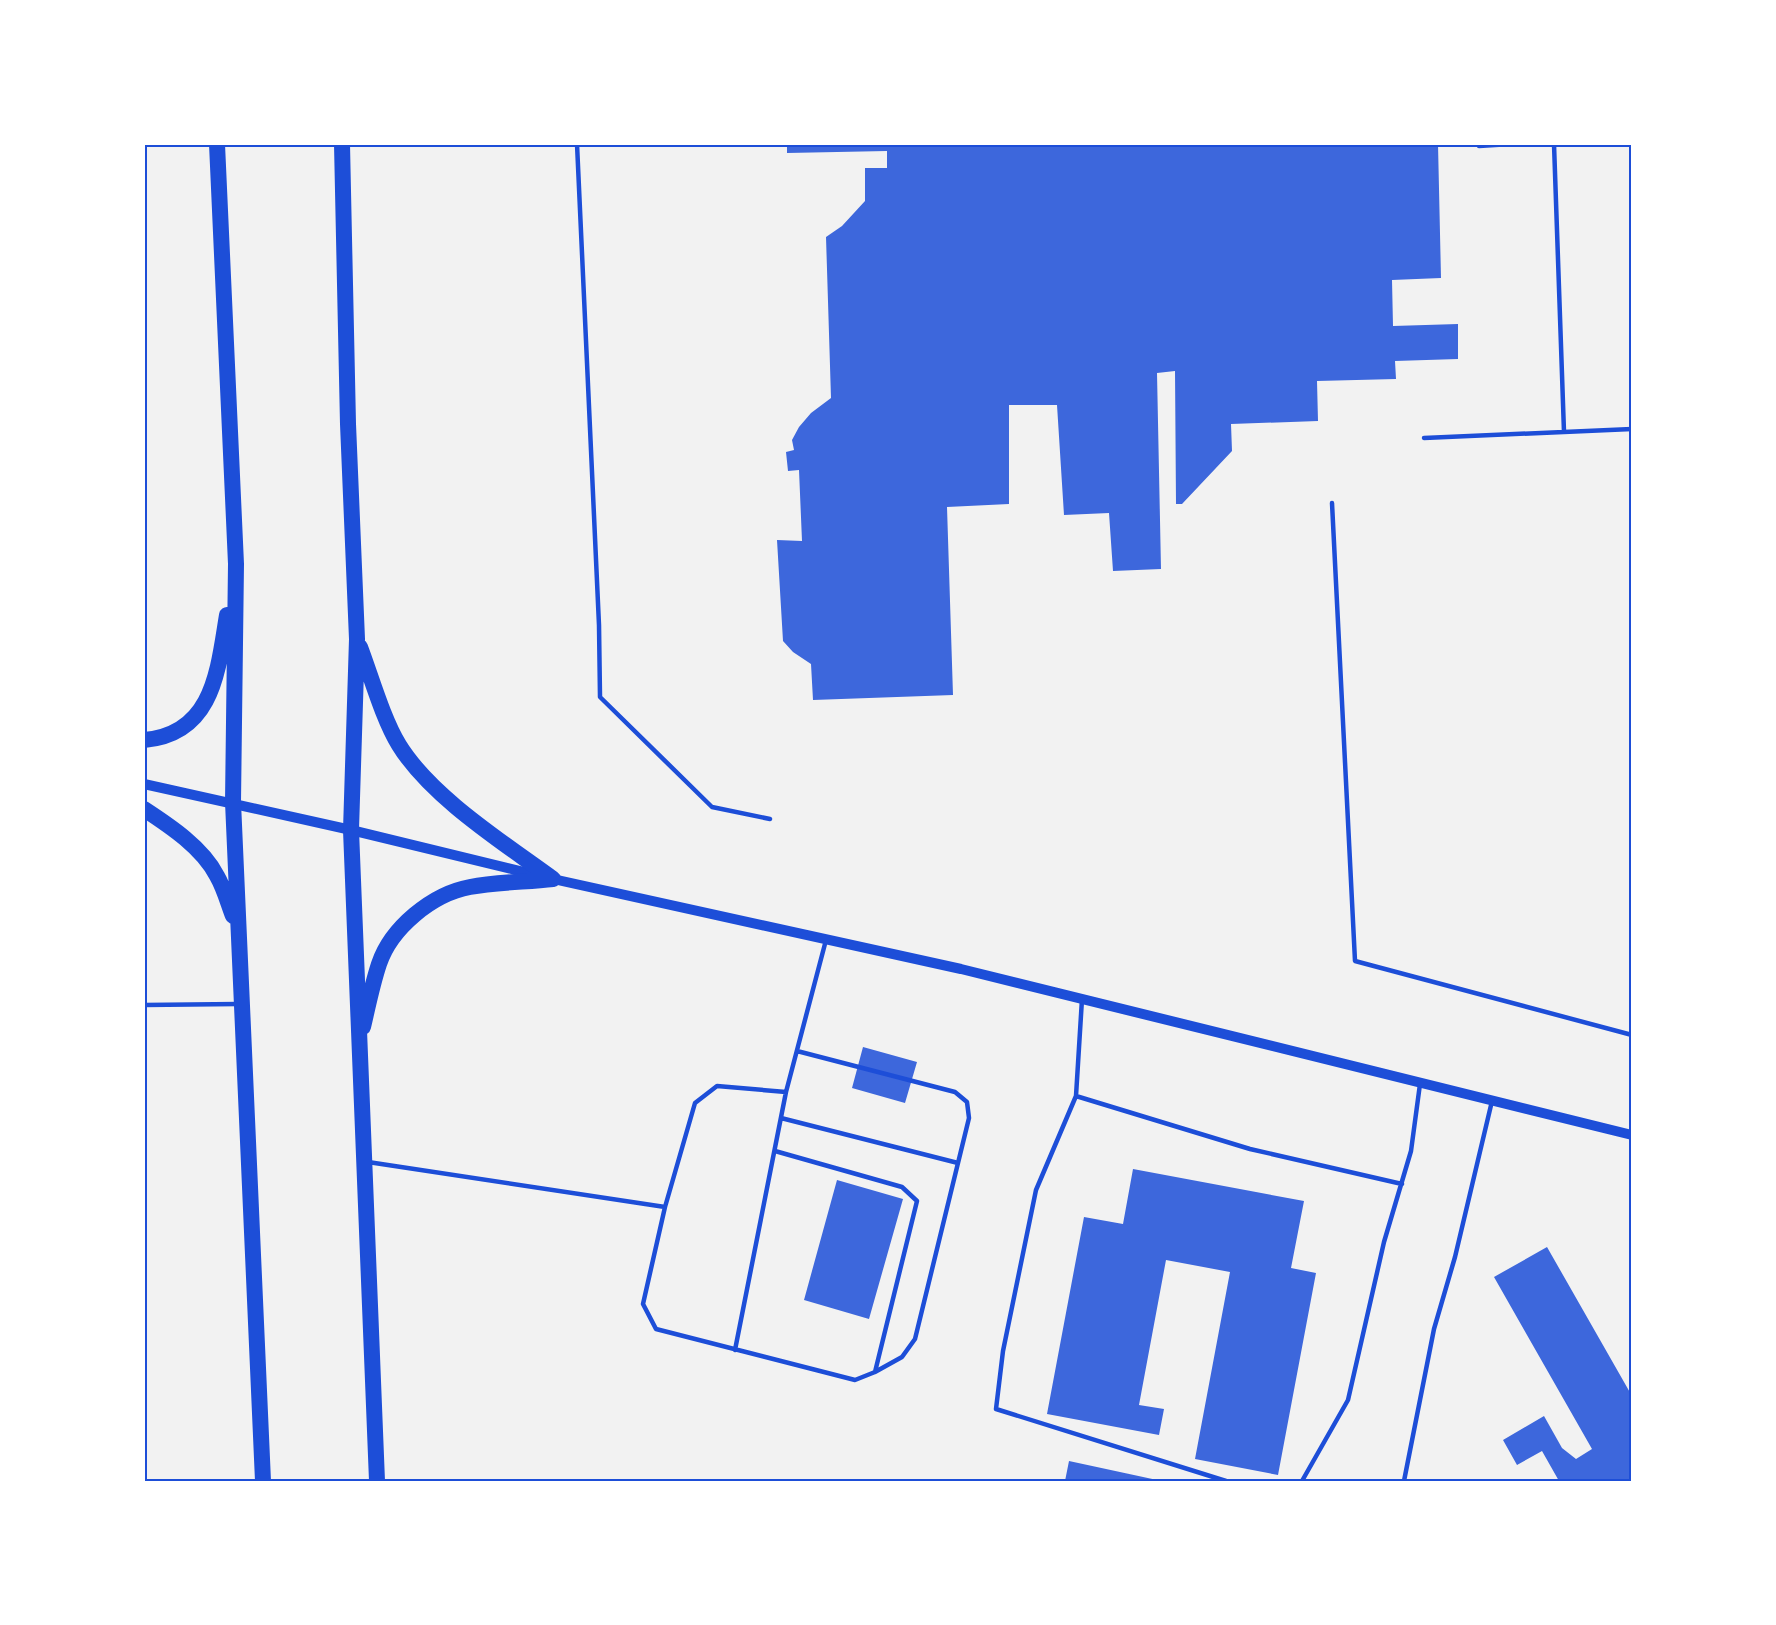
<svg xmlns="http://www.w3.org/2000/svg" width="1776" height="1625" viewBox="0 0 1776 1625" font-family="'Noto Sans',sans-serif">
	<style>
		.building { fill: #3d67dc }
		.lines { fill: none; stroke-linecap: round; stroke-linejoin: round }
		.service { stroke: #1d4ed8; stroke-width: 4.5 }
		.tertiary { stroke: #1d4ed8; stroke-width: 10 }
		.trunk { stroke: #1d4ed8; stroke-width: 16 }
		.neatline { fill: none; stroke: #1d4ed8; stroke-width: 2 }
	</style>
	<rect width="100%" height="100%" fill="#f2f2f2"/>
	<path class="building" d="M787,144H1438L1441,278L1392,280L1393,326L1458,324V359L1395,361L1396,379L1317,381L1318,421L1231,424L1232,451L1182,504H1176L1175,371L1157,373L1161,569L1113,571L1109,513L1064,515L1057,405H1009V504L947,507L953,695L813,700L811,664L793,652L783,641L777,540L802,541L799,470L788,471L786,452L794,450L792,440L799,427L811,413L831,398L826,237L842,226L865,201V168H887V151L787,153Z
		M863,1047L917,1062L905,1103L852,1088Z
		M1133,1169L1304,1201L1291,1268L1316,1273L1278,1475L1195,1459L1230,1272L1166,1260L1139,1405L1164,1409L1159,1435L1047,1414L1084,1217L1123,1224Z
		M837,1180L903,1199L869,1319L804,1300Z
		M1547,1247L1632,1396V1481H1559L1542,1451L1517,1465L1503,1440L1544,1416L1562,1448L1576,1459L1592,1449L1494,1277Z
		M1069,1461L1157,1480V1481H1065Z"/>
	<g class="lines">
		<path class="service" d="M577,144L599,625L600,697L712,807L770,819
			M1554,144L1564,432
			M1479,146L1511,144
			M1424,438L1632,429
			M1332,503L1355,961L1632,1035
			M1082,999L1076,1096L1036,1190L1003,1351L996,1409L1226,1481
			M144,1005L238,1004
			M797,1051L955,1092L967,1102L969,1118L915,1339L902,1357L875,1372
			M1076,1096L1250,1149L1402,1184
			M781,1118L958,1163
			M368,1162L665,1207L695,1103L717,1086L786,1092L826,940
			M665,1207L643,1304L656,1329L855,1380L875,1372L917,1201L902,1187L775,1151
			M735,1350L786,1092
			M1302,1481L1348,1400L1384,1242L1411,1151L1420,1084
			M1404,1481L1434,1329L1455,1257L1492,1101"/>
		<path class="tertiary" d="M144,784L351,830L553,879L961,969L1632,1135"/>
		<path class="trunk" d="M217,144L236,564L233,802L263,1481
			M342,144L348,424L357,639L351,830L377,1481
			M360,647C371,676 383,719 399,745C431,797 504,843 553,879
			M144,740C214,734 218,669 227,615
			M144,809C170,826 203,848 217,876C224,888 228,903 233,916
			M363,1027C368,1006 372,985 379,964C391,928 432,894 470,887C497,882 526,882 553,879"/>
	</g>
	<rect width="1776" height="1625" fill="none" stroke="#ffffff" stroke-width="291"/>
	<rect x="146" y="146" width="1484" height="1334" class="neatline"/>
</svg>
